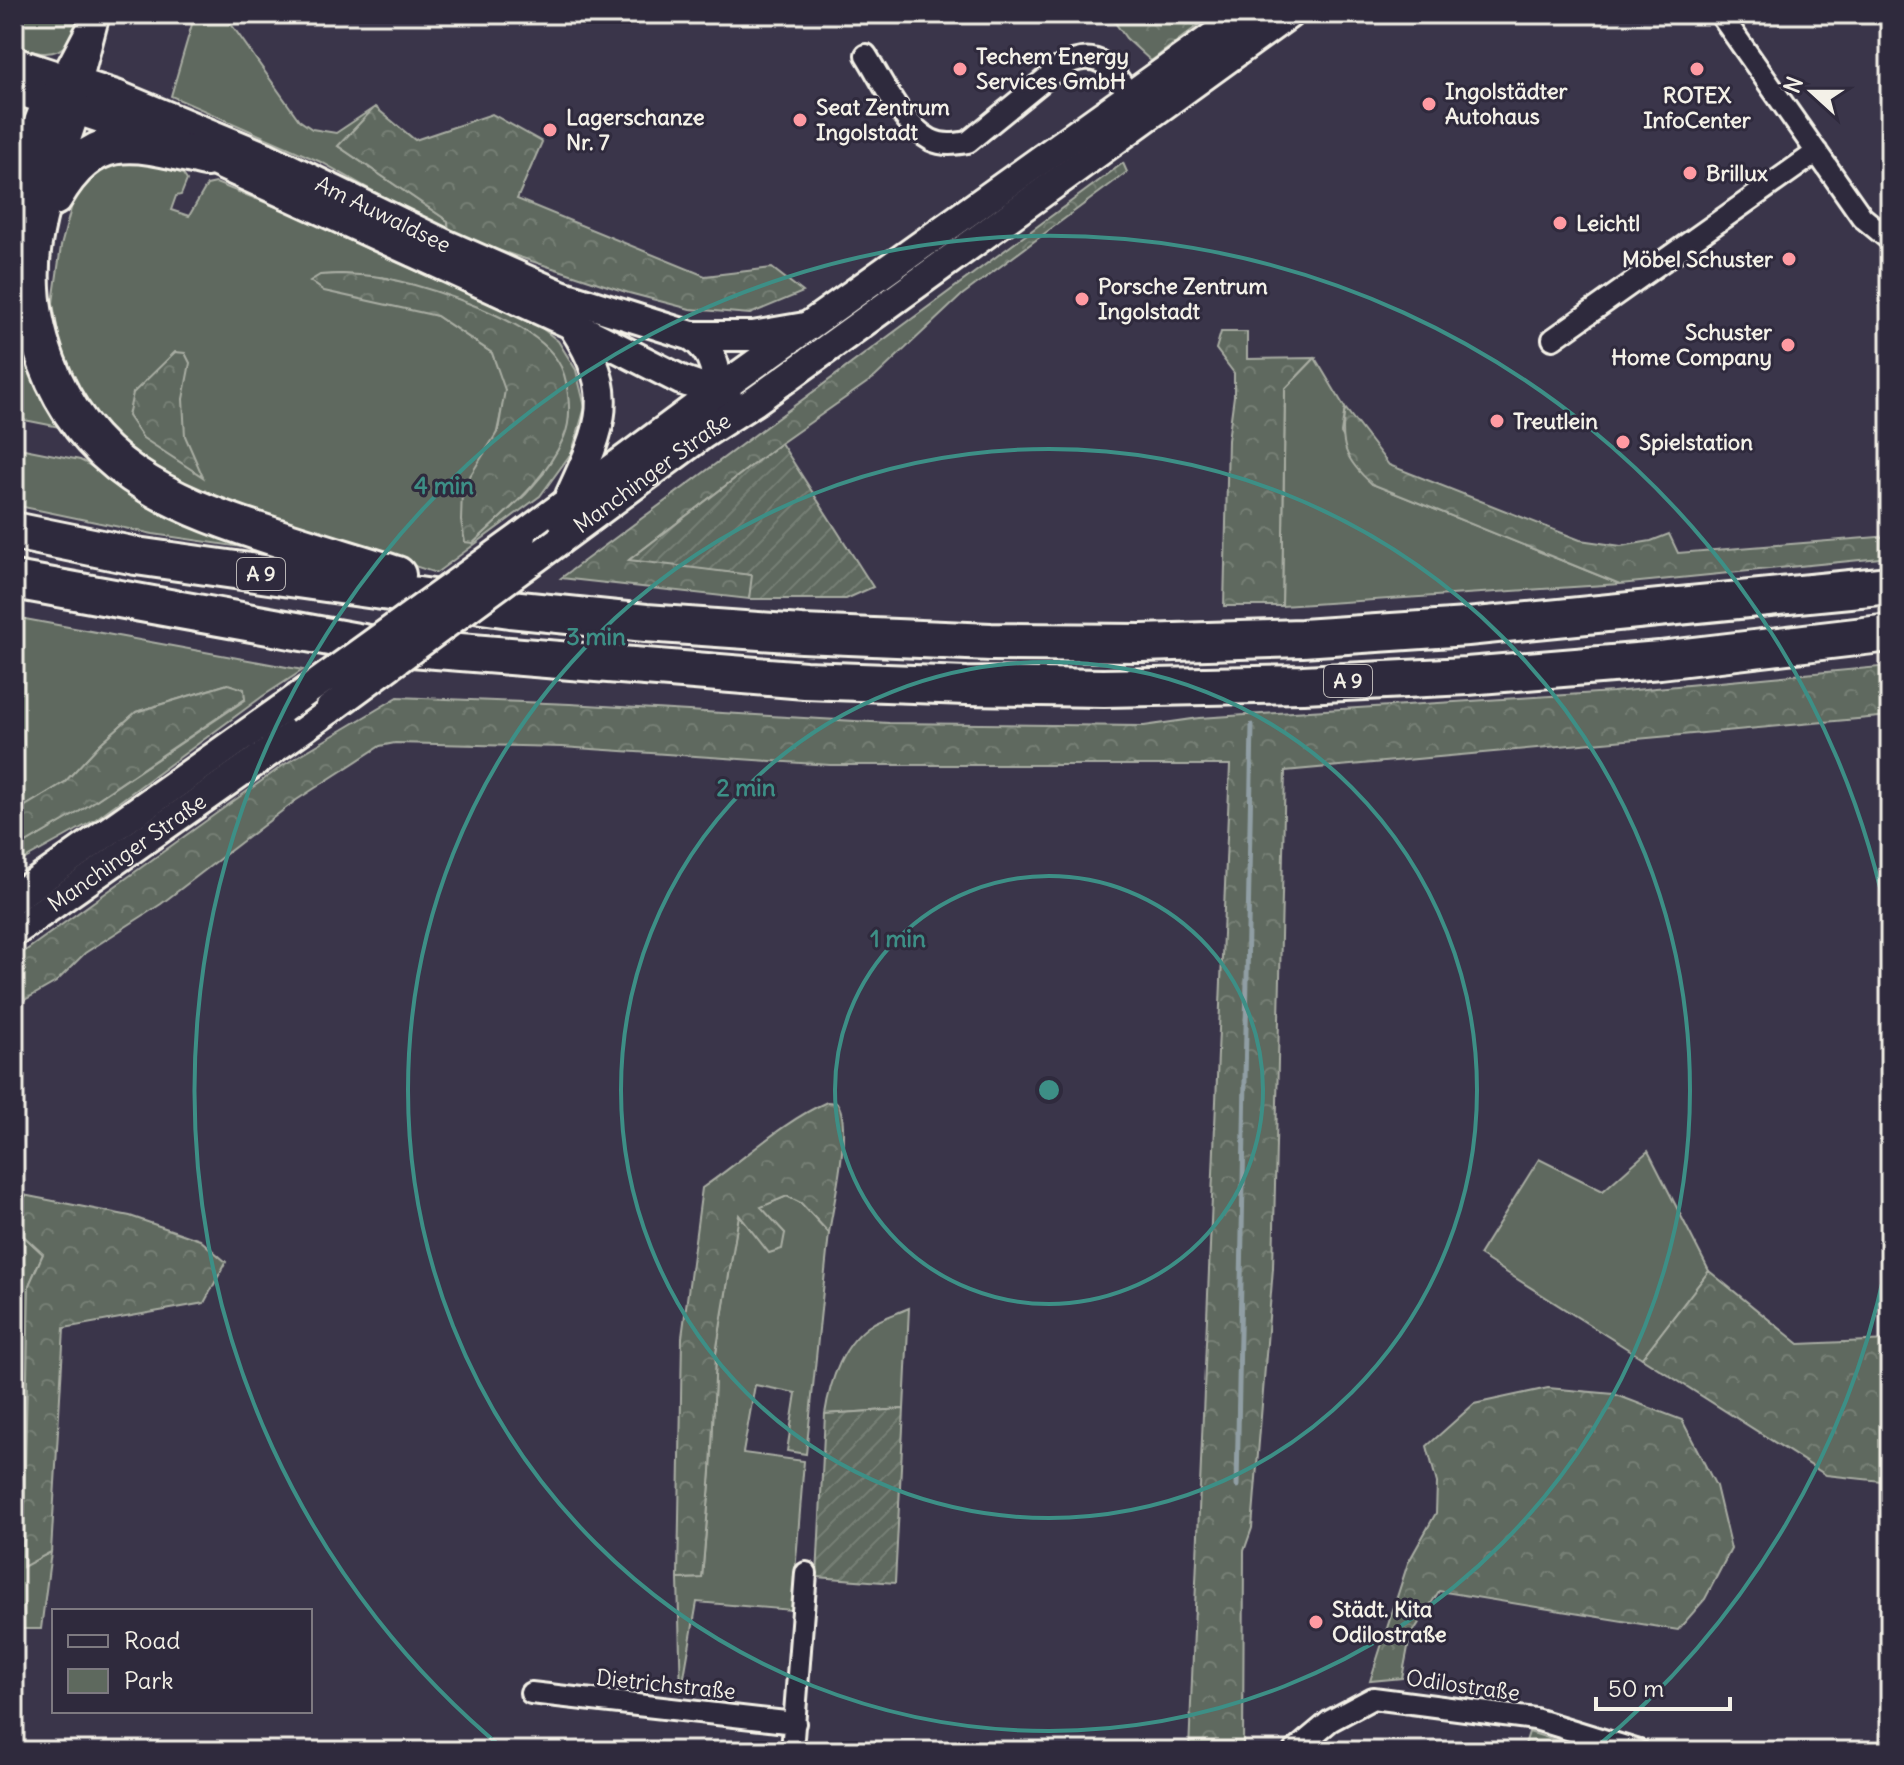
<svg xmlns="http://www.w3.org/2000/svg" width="1904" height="1765" viewBox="0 0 1904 1765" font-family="Delius,sans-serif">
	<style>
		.green { fill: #5e695e; stroke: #a9ada3; stroke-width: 2; fill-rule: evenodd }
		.forest { fill: url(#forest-crowns); stroke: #a9ada3; stroke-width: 2 }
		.garden { fill: url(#garden-furrows); stroke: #a9ada3; stroke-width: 2 }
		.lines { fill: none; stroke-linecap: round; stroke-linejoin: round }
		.stream { stroke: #909ea4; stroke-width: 5 }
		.street-casing { stroke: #f4f1e8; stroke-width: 26 }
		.secondary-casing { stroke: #f4f1e8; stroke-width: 34 }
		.highway-casing { stroke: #f4f1e8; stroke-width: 42 }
		.street { stroke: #2f2a3d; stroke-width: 20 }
		.secondary { stroke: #2f2a3d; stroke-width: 28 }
		.highway { stroke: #2f2a3d; stroke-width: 36 }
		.secondary-bridge-casing { stroke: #f4f1e8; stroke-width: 34; stroke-linecap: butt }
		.secondary-bridge { stroke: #2f2a3d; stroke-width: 28 }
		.ring { fill: none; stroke: #3d8f86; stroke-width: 4 }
		.poi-dot { fill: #ff9aa2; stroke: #2f2a3d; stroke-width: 3 }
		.labels { text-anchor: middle; stroke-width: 6; stroke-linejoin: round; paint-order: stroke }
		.shield { fill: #2f2a3d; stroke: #b9b5b5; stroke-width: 2 }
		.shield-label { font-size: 20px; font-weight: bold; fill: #f4f1e8 }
		.poi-label { font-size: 22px; font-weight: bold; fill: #f4f1e8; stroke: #2f2a3d; text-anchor: start }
		.street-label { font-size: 22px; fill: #f4f1e8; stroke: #2f2a3d }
		.centre { fill: #3d8f86; stroke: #2f2a3d; stroke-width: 4 }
		.ring-label { font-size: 24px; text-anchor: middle; font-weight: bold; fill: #3d8f86; stroke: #2f2a3d; stroke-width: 6; stroke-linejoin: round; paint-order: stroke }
	</style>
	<defs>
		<pattern id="forest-crowns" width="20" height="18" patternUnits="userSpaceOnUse" patternTransform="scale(2)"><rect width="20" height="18" fill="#5e695e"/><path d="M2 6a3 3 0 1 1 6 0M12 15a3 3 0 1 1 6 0" fill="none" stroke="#767f75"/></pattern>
		<pattern id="garden-furrows" width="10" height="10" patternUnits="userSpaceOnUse" patternTransform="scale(2)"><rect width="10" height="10" fill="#5e695e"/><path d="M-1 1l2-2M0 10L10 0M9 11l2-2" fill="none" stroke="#767f75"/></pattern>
	</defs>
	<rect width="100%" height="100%" fill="#3a354a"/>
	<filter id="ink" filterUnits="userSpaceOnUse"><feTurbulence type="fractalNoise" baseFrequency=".0125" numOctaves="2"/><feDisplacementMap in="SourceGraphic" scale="16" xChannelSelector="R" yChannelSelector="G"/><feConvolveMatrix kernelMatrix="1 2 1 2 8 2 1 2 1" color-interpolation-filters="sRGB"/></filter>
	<g filter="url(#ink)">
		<path class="green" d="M14,14H83C66,55 57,59 14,47Z
			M195,14H224L299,120L312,129L336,133L375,107L338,146L448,221L449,234L323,163L171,96Z
			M137,157L183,174L187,180L181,195L176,196L171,210L189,216L207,185L216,183L302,217L389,259L533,321L558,341L576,370L585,407L572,452L540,496L436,573L235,508L156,473L95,417L76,384L61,352L53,303L61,246L76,190L88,172ZM341,274L388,278L567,384L544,473L526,494L473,543L506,390L492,353L437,316L320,275Z
			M14,327L24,362L60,427L14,418Z
			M1315,358L1345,408L1341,433L1372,484L1620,584L1282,606L1285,389Z
			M14,447L80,460C99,468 113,485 131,495C175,522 226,536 275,552L153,534L14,505Z
			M14,617L303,670L263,696L93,821L14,865V850L77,813L245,700L228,684L136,712L101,743L65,782L14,813Z
			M1648,1151L1709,1271L1642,1358L1479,1255L1539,1159L1603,1191Z
			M787,1196L801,1203L829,1233L806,1454L787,1451L796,1393L755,1385L743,1453L804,1461L792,1610L697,1602L681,1694L678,1579L702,1578L711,1471L716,1353L739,1213L769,1252L785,1233L760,1207Z
			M14,1227L43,1254L30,1283L23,1566L51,1552L41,1629H14Z
			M909,1308L904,1409L825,1414C830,1381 843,1341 874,1323C885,1317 898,1313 909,1308Z
			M1529,1732L1581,1748L1580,1751H1523Z"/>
		<path class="forest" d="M1109,14H1213L1151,61L1126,38Z
			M375,107L415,140L492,114L542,142L517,199L705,276L772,268L803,292L750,314L690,309L629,293L449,234L448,221L338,146Z
			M1123,163L1127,172L962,295L875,377L781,443L630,559L753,575L749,599L561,578Z
			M341,274C357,275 374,275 390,279C435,289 532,320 557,360C564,370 567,384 568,395C570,409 570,423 564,437C545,481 507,511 473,543L465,542L461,521L462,489L498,431L505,390L492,353L437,316L324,291L310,281L320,275Z
			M1221,332H1247V359L1315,358L1285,389L1282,606H1224L1228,440L1234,396V373L1216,349Z
			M175,352L185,353L190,363L183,399L185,436L203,477L143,438L128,416L133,393Z
			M1345,408L1389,465L1580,540L1621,546L1651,541L1669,534L1678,553L1890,536V557L1620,584L1372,484C1345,460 1339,444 1345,408Z
			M1890,666V716L1285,771L1273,1268L1252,1528L1244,1551L1243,1751H1189L1230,765H830L562,747L395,743L380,746L295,801L161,904L85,953L56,982L14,1006V959L285,764L398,697L570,704L889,723L1144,726L1199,718L1613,692Z
			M228,684L244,689L245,699L77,813L14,850V813L65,782L101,743L136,712Z
			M827,1102L837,1103C853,1123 833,1205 829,1233L801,1203L787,1196L761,1207L785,1233L782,1249L769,1253L739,1215L716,1353L711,1471L702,1578L678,1579L682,1337L702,1188C744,1160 780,1123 827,1102Z
			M23,1195L130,1216L200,1240L226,1262L204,1303L64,1328L51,1552L23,1567L29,1285L43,1254L14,1227V1205Z
			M1709,1271L1799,1344L1890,1340V1482L1826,1475L1642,1358Z
			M1548,1388L1614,1394L1682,1420L1716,1486L1731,1549L1705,1599L1678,1630L1439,1591L1410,1637L1402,1678L1370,1681L1408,1563L1436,1513L1437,1483L1427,1446L1474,1404Z"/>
		<path class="garden" d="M781,443L873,587L846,599H749L752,575L629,560Z
			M904,1409L895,1583L817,1577L825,1414Z"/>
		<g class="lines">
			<path class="stream" d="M1237,1486L1252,725"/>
			<g class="street-casing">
				<path id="street" d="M1720,14L1862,217L1890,240
					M866,55C883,82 901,124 931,140C943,146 956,144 968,142L1060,67C1103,43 1115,74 1136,106
					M62,76L93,17
					M81,83L99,14
					M1553,339L1817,152
					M531,1693L795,1723
					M792,1751L806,1573
					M1294,1751L1330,1721L1373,1698L1535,1719L1639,1751"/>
			</g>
			<g class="secondary-casing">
				<g id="secondary">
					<path id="s1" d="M14,62L116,95L268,158L445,244L561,295L692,336C717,353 719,377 714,404"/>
					<path d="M14,89L145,133L198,154L573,325L681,380L727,396"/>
					<path d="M692,336H753L805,327"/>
					<path d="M570,496C602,427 618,395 573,326"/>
					<path d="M522,536L716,392L1245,14"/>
					<path id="s2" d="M560,540L702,435L755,401L1289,14"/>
					<path d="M14,898L282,709"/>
					<path id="s3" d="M14,932L330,709"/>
				</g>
			</g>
			<g class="highway-casing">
				<path id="highway" d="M72,108C58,152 40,198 33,243C27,284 33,325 47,363C85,465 167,502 263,533C308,548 353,561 397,575
					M54,197C95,126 137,142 206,158
					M14,198L51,102
					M14,531L136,556L510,609L646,623L802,634L991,642L1142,643L1302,638L1467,627L1890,585
					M14,580L374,645L805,680L967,686L1104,688L1303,684L1467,676L1660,660L1890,633"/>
			</g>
			<use href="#street" class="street"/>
			<use href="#secondary" class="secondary"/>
			<use href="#highway" class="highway"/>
			<g class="secondary-bridge-casing">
				<path id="secondary-bridge" d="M282,709L522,536
					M330,709L560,540"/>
			</g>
			<use href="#secondary-bridge" class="secondary-bridge"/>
		</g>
	</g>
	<g class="ring">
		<circle cx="1049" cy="1090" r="214"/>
		<circle cx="1049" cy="1090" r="428"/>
		<circle cx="1049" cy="1090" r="641"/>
		<path d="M1890 1246A855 855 0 0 1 1593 1750M505 1750A855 855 0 1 1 1890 934"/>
	</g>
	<g class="poi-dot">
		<circle cx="960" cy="69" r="8"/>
		<circle cx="1697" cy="69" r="8"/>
		<circle cx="1429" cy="104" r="8"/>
		<circle cx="800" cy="120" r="8"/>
		<circle cx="550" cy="130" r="8"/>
		<circle cx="1690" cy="173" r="8"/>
		<circle cx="1560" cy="223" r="8"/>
		<circle cx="1789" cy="259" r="8"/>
		<circle cx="1082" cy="299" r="8"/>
		<circle cx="1788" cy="345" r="8"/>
		<circle cx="1497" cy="421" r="8"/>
		<circle cx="1623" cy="442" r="8"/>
		<circle cx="1316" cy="1622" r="8"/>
	</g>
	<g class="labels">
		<g class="shield">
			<rect x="237" y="558" width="48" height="32" rx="6"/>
			<rect x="1324" y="665" width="48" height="32" rx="6"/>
		</g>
		<g class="shield-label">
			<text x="261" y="581">A 9</text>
			<text x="1348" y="688">A 9</text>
		</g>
		<g class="poi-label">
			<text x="976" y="64">Techem Energy<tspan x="976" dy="25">Services GmbH</tspan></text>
			<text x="1445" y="99">Ingolstädter<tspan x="1445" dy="25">Autohaus</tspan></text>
			<text x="1697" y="103" text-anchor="middle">ROTEX<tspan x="1697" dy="25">InfoCenter</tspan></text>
			<text x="816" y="115">Seat Zentrum<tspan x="816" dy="25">Ingolstadt</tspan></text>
			<text x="566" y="125">Lagerschanze<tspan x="566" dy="25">Nr. 7</tspan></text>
			<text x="1706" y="181">Brillux</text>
			<text x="1576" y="231">Leichtl</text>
			<text x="1773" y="267" text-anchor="end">Möbel Schuster</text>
			<text x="1098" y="294">Porsche Zentrum<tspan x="1098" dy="25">Ingolstadt</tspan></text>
			<text x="1772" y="340" text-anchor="end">Schuster<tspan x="1772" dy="25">Home Company</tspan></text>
			<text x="1513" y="429">Treutlein</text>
			<text x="1639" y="450">Spielstation</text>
			<text x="1332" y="1617">Städt. Kita<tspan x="1332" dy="25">Odilostraße</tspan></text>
		</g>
		<g class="street-label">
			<text dy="8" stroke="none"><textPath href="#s1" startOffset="400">Am Auwaldsee</textPath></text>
			<text dy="8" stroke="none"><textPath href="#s2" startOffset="114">Manchinger Straße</textPath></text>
			<text dy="8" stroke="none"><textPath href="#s3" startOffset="138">Manchinger Straße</textPath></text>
			<text transform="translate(666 1684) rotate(6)" y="8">Dietrichstraße</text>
			<text transform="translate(1463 1685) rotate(8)" y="8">Odilostraße</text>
		</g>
	</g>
	<circle cx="1049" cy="1090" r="12" class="centre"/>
	<g class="ring-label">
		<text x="444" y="494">4 min</text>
		<text x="596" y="645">3 min</text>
		<text x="746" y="796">2 min</text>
		<text x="898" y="947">1 min</text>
	</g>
	<rect width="1904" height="1765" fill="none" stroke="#2f2a3d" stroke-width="48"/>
	<rect x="24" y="24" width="1856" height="1717" fill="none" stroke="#f4f1e8" stroke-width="3" filter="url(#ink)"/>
	<rect x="52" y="1609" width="260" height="104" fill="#2f2a3d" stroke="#7e7a81" stroke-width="2"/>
	<rect x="68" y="1635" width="40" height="12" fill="#2f2a3d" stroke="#7e7a81" stroke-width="2"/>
	<text x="124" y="1649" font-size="24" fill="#f4f1e8">Road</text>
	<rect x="68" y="1669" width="40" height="24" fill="#5e695e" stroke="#7e7a81" stroke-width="2"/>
	<text x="124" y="1689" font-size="24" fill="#f4f1e8">Park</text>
	<g transform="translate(1812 92) rotate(291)" stroke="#2f2a3d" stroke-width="6" paint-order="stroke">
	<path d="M0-6L14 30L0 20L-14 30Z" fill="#f4f1e8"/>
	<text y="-12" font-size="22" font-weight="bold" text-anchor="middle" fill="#f4f1e8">N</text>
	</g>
	<path d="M1596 1697v12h134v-12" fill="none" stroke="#f4f1e8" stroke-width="4"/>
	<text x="1608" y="1697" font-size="24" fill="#f4f1e8" stroke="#2f2a3d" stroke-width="6" paint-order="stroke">50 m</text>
</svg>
